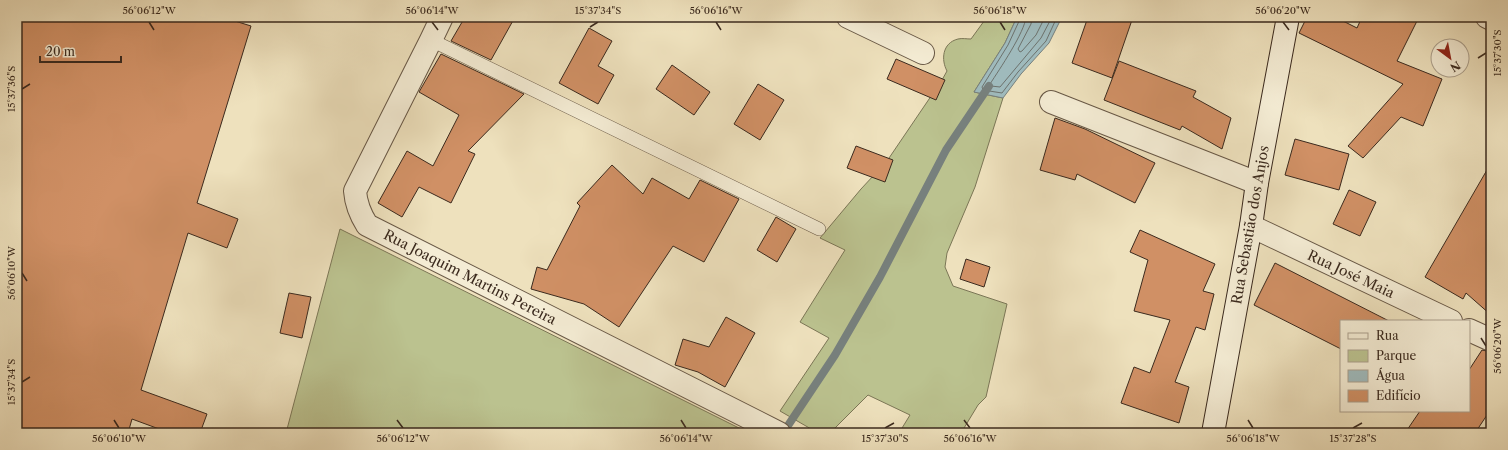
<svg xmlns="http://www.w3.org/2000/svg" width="1508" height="450" viewBox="0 0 1508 450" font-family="'Libre Caslon Text',serif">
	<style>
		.green { fill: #bbc28f; stroke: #7b7656 }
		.water { fill: #9fbabc; stroke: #77807d }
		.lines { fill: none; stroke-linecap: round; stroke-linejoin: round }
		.shore { stroke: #6d726d; stroke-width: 1 }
		.stream { stroke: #77807d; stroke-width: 8 }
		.building { fill: #d09065; stroke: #3b2a1e }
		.lane-casing { stroke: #685846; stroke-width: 14 }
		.street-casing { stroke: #685846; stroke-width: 24 }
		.secondary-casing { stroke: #3b2a1e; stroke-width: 24 }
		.lane { stroke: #f4ecd4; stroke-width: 13 }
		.street { stroke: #f4ecd4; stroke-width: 22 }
		.secondary { stroke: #f4ecd4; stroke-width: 22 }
		.ticks { fill: none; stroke: #3b2a1e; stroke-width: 1.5 }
		.labels { text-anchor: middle; stroke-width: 3; stroke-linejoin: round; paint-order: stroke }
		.street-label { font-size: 14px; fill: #3b2a1e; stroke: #f4ecd4 }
		.neatline { fill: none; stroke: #3b2a1e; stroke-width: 1.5 }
		.ticks-label { font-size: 10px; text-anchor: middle; fill: #3b2a1e }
	</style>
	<rect width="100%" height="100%" fill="#eee1bd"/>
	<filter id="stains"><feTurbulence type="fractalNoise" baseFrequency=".005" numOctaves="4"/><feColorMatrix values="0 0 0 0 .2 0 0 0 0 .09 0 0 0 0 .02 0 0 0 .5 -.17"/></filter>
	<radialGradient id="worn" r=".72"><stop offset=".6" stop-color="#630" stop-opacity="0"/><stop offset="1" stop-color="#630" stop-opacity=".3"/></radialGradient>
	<path class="green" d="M987,17H1017L1005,43L974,92L1003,98L975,187L947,253L945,267L953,286L1007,304L986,397L978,405L961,433H899L910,415L868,395L832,431L818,433L780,411L829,338L800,322L845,250L820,238L861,189L887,161L942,80L947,71C941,60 942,43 958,39C962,38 967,39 971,39Z
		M340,229L749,433H286Z"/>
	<path class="water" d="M1017,17H1062L1049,43L1021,74L1003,98L974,92L1005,43Z"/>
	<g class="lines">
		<path class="shore" d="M1021,17L1008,45L982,87L983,90L1002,93L1018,72L1046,41L1057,17
			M1026,17C1025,32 999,70 990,84L991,86L1000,87L1041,38L1052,17
			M1032,17L1031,24L1018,49L1020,52L1022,51L1036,35L1045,17"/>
		<path class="stream" d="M783,433L835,355L880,277L946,150L989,86"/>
	</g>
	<path class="building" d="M17,17H222L251,26L197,203L238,219L227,248L188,233L141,390L207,414L200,433H170L132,419L128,433H17Z
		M465,17H515L491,60L451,41Z
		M1088,17H1133L1112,78L1072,63Z
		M1307,17H1335L1357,28L1362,17H1419L1397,61L1442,79L1423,126L1401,117L1363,158L1348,146L1403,84L1299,33Z
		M589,28L612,41L598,66L614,75L598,104L559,83Z
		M441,54L524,94L468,151L475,154L451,203L419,187L402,217L378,203L407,151L433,166L459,115L419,92Z
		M896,59L945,80L936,100L887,79Z
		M1119,61L1196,91L1193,97L1231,118L1222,149L1182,126L1180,130L1104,100Z
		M672,65L710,92L694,115L656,89Z
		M758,84L784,100L760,140L734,124Z
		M1055,118L1085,129L1155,163L1135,203L1077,174L1075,180L1040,170Z
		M1295,139L1349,154L1339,190L1285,175Z
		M856,146L893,160L885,182L847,168Z
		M1491,163V315L1466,293L1463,299L1425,277Z
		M612,165L643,194L652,178L689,199L700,180L739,199L704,262L673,246L619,327L584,304L531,289L537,267L547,270L580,206L577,203Z
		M1349,190L1376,202L1360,236L1333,224Z
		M776,217L796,229L777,262L757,250Z
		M1140,230L1215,264L1203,291L1214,294L1205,330L1196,327L1175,382L1189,387L1179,423L1121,403L1134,367L1150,373L1170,320L1134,311L1148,260L1130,252Z
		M966,259L990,267L984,287L960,279Z
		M1275,263L1389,321H1341V349L1254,305Z
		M289,293L311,297L302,338L280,333Z
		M726,317L755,333L725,387L698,372L675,365L683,339L709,347Z
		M1482,350L1491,352V409L1475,433H1405L1420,411H1469V370Z"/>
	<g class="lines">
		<g class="lane-casing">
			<path id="lane" d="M431,40L819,229"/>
		</g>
		<g class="street-casing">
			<path id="street" d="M442,17L431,40L355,191C356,204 360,214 367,225L779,433
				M848,17L923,53
				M1487,17L1491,19
				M1051,102L1257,183
				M1251,226L1451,321
				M1469,330L1491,340"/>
		</g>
		<g class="secondary-casing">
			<path id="secondary" d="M1213,433L1251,226L1257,183L1288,17"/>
		</g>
		<use href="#lane" class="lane"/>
		<use href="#street" class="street"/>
		<use href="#secondary" class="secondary"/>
	</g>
	<path class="ticks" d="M149,22L154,30M432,22L438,30M716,22L721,30M1000,22L1005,30M1283,22L1289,30M590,27L598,22M1478,58L1486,53M22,89L30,84M22,273L27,281M1481,338L1486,346M22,382L30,377M114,420L119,428M397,420L403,428M681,420L686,428M964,420L970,428M1248,420L1253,428M885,428L894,423M1353,428L1362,423"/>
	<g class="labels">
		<g class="street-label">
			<text transform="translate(1250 225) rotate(-80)" y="5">Rua Sebastião dos Anjos</text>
			<text transform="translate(1351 274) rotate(25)" y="5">Rua José Maia</text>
			<text transform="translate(470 277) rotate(27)" y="5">Rua Joaquim Martins Pereira</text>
		</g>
	</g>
	<rect width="1508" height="450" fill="none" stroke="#eee1bd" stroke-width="44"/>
	<rect x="1340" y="320" width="130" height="92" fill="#f4ecd4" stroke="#aa9e8b"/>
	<rect x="1348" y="333" width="20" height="6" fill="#f4ecd4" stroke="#aa9e8b"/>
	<text x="1376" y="340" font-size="12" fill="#3b2a1e">Rua</text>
	<rect x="1348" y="350" width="20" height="12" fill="#bbc28f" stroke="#aa9e8b"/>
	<text x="1376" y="360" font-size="12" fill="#3b2a1e">Parque</text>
	<rect x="1348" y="370" width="20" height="12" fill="#9fbabc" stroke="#aa9e8b"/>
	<text x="1376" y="380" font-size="12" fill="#3b2a1e">Água</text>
	<rect x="1348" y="390" width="20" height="12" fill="#d09065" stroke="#aa9e8b"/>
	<text x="1376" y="400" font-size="12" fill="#3b2a1e">Edifício</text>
	<g transform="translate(1450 58) rotate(148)"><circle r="19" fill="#f4ecd4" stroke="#aa9e8b"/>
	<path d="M0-3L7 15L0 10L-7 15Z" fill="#8f2418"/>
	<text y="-6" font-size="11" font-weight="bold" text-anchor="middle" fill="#3b2a1e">N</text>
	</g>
	<path d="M40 56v6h81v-6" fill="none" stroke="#3b2a1e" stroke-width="2"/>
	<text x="46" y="56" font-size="12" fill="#3b2a1e" stroke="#f4ecd4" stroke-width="3" paint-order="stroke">20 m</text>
	<rect x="22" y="22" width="1464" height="406" class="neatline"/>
	<g class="ticks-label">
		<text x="149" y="14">56°06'12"W</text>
		<text x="432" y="14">56°06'14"W</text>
		<text x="598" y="14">15°37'34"S</text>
		<text x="716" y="14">56°06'16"W</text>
		<text x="1000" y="14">56°06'18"W</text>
		<text x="1283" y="14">56°06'20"W</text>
		<text transform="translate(1497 53) rotate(-90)" y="4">15°37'30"S</text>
		<text transform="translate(11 89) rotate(-90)" y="4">15°37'36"S</text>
		<text transform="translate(11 273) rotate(-90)" y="4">56°06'10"W</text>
		<text transform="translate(1497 346) rotate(-90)" y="4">56°06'20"W</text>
		<text transform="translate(11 382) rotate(-90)" y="4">15°37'34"S</text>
		<text x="119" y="442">56°06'10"W</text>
		<text x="403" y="442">56°06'12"W</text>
		<text x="686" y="442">56°06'14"W</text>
		<text x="885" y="442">15°37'30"S</text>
		<text x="970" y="442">56°06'16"W</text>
		<text x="1253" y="442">56°06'18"W</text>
		<text x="1353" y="442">15°37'28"S</text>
	</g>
	<rect width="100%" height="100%" filter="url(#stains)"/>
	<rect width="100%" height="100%" fill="url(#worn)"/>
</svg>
